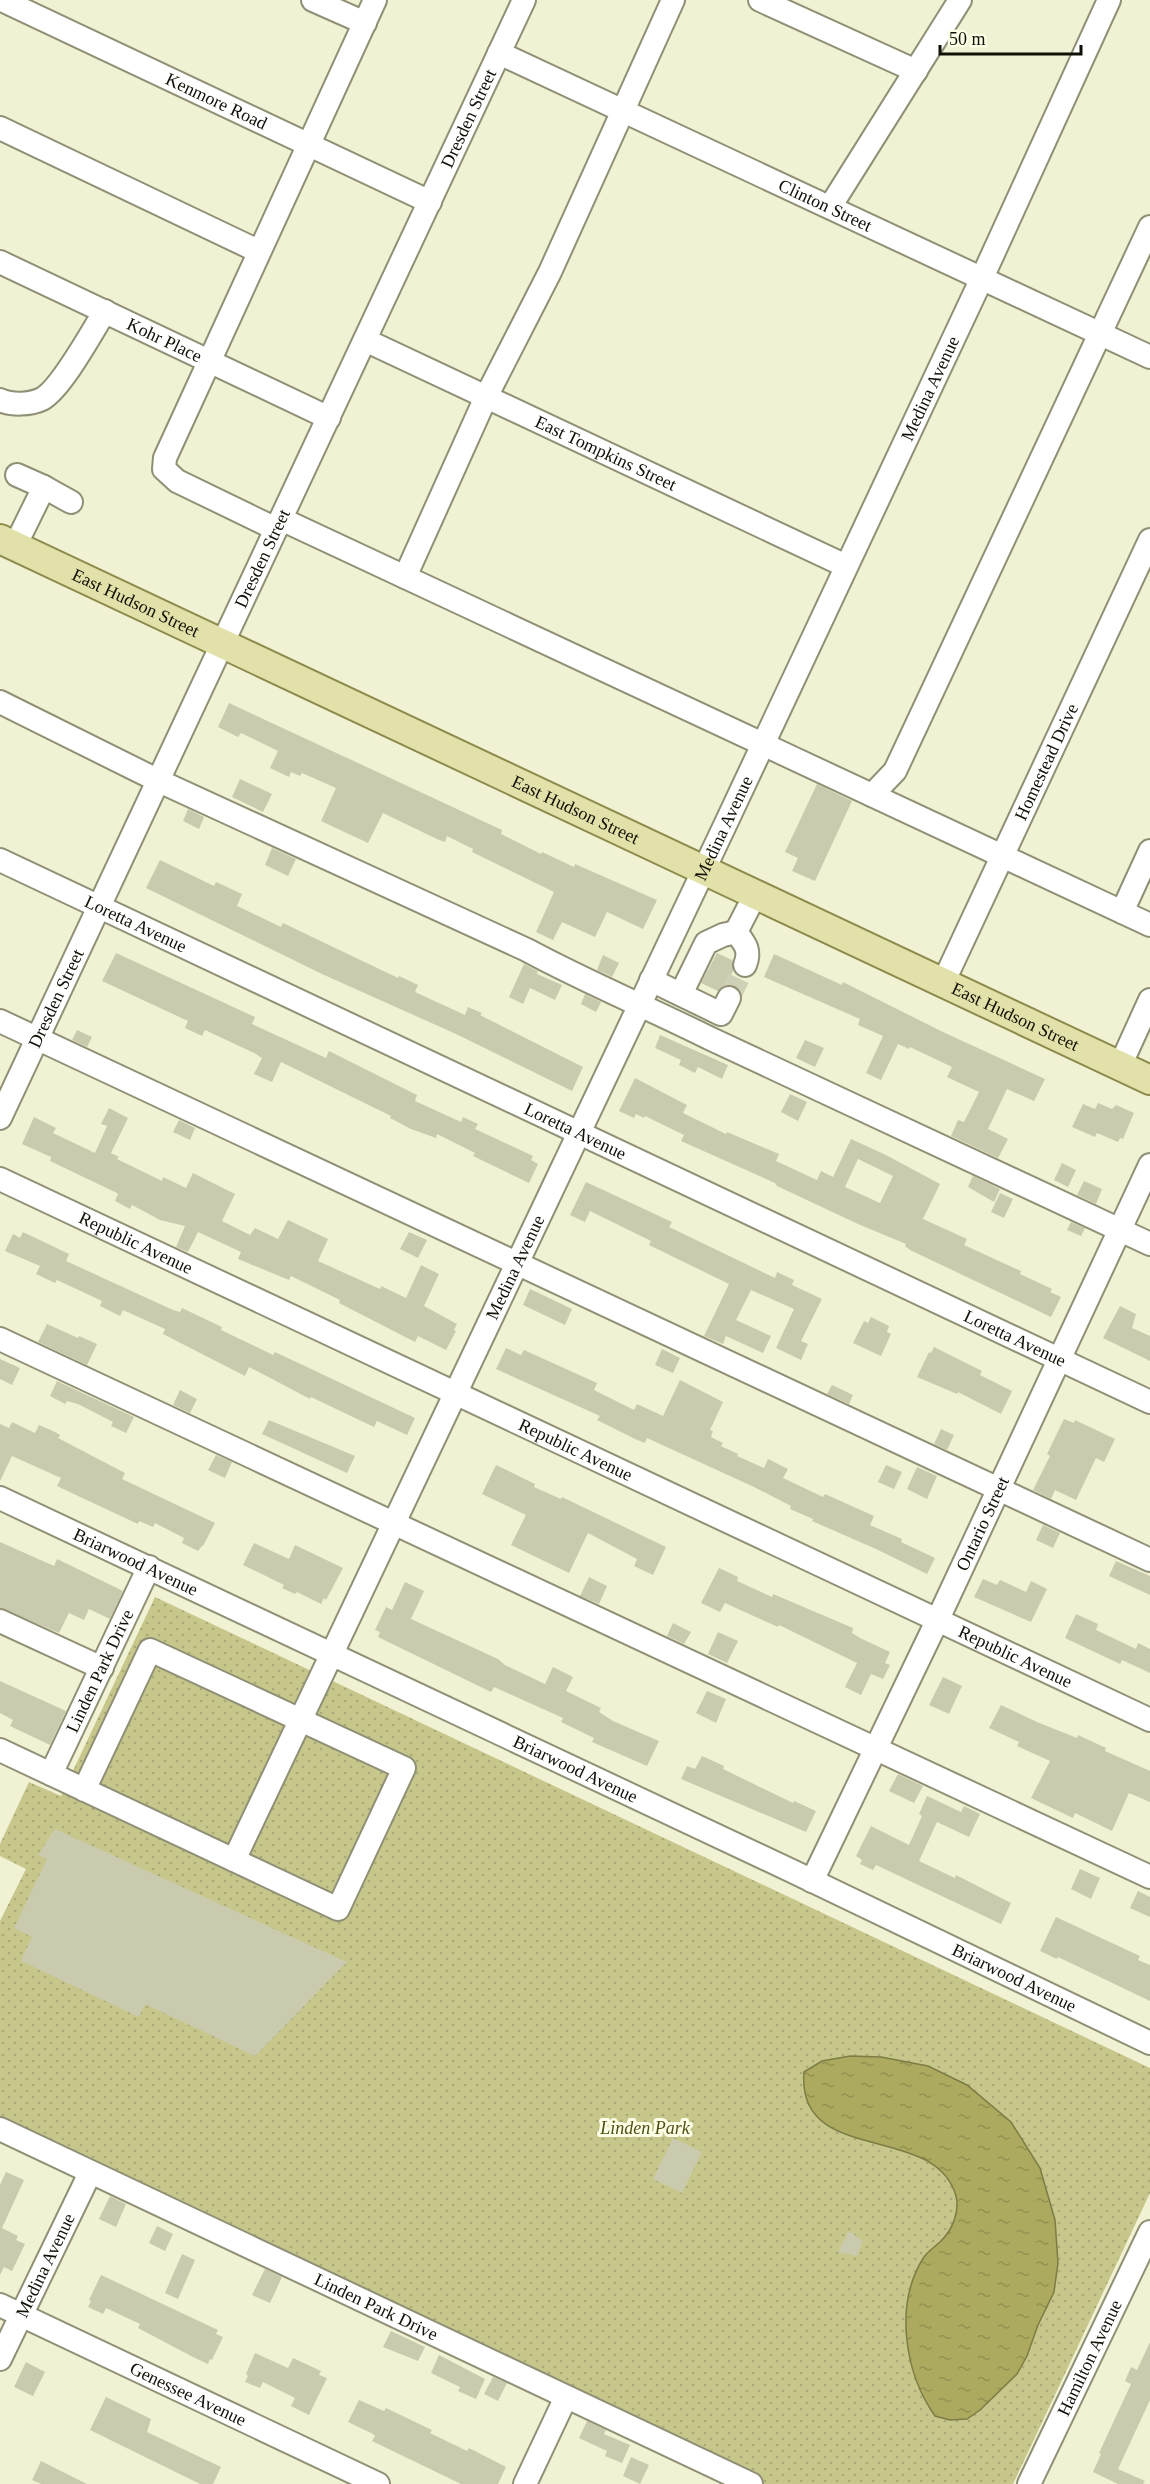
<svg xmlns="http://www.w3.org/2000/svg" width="1150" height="2484" viewBox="0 0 1150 2484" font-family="'Times New Roman',serif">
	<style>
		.park { fill: url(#park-dots) }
		.water { fill: url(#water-ripples); stroke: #7c7c44; stroke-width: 1.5 }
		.building { fill: #cacbae; fill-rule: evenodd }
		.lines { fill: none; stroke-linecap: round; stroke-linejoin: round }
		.minor-tunnel { stroke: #cfd0b5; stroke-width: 22; stroke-dasharray: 22 11; stroke-linecap: butt }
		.minor-casing { stroke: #8f9075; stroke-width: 26 }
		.major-casing { stroke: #8c8b4c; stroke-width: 32 }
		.minor { stroke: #fff; stroke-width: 22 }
		.major { stroke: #e2e1aa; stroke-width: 28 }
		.labels { text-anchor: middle; stroke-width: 6; stroke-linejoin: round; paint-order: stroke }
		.street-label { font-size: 18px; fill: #101006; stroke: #feffe7 }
		.park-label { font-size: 18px; font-style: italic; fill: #504f15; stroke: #feffe7 }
	</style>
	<defs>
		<pattern id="park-dots" width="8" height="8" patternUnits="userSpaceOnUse" patternTransform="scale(1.5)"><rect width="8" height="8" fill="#c7c78c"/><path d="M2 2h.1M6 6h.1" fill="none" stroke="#aa7" stroke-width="1.8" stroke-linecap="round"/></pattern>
		<pattern id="water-ripples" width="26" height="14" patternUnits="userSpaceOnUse" patternTransform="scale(1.5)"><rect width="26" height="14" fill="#abaa5e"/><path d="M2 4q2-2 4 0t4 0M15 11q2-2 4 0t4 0" fill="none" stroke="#929150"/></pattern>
	</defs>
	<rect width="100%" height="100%" fill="#f1f2d4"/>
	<path class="park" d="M155,1597L1150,2068V2193L1013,2484H764L0,2122V1921L26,1869L0,1856V1844L29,1782L61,1796Z"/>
	<path class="water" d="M850,2056L881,2057L928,2066L967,2085L1011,2122L1040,2168L1055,2220L1058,2263L1054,2292L1038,2325L1027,2356L1017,2374L980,2410L967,2419L950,2420L935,2416C904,2372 894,2303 924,2257C928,2251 936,2246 941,2241C952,2230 960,2212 956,2196C935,2121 796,2167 804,2072L822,2061Z"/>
	<path class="building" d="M229,703L502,830L501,834L541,854L542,852L574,867L575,864L657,900L643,929L607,912L595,937L562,922L553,940L536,932L554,892L472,852L473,849L447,836L445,842L439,840L383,813L368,843L321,821L336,788L302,773L300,776L291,772L289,777L270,768L278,751L241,733L238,737L218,727Z
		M240,779L272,794L263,812L232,797Z
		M817,784L852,801L815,881L792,871L798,858L785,852Z
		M188,809L204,817L199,829L183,821Z
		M272,848L296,859L288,876L265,865Z
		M160,860L214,886L216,882L242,894L237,906L281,927L283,923L398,978L399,976L418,985L415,992L465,1015L468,1007L482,1013L480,1015L583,1067L572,1091L456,1034L322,974L146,888Z
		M116,953L255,1017L252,1024L326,1058L329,1051L417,1095L415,1101L461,1122L463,1117L478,1124L475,1129L533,1156L531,1160L538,1164L529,1183L473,1156L475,1153L437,1134L436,1138L411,1129L390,1118L391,1116L281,1062L272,1082L254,1074L262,1058L254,1053L205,1030L202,1036L185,1028L188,1021L102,981Z
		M717,953L732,960L733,971L727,985L718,991L701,983Z
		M774,954L842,985L843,982L943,1032L1045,1079L1034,1101L1007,1089L988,1129L1008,1139L998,1158L951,1136L958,1120L964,1122L979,1092L947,1077L952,1067L910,1047L909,1049L898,1044L881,1080L866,1073L883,1036L858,1025L860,1019L764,977Z
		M603,955L619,963L612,977L597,970Z
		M524,964L538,971L537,974L562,985L555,1000L530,988L523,1004L509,997Z
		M585,994L601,1002L596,1012L581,1004Z
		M77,1030L92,1037L87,1047L72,1040Z
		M660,1035L728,1065L722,1079L698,1067L695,1073L679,1065L681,1060L655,1048Z
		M805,1040L824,1048L815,1067L796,1058Z
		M635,1078L687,1105L683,1113L726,1134L727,1132L779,1154L776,1161L817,1180L821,1171L833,1177L851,1139L886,1155L940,1184L923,1219L967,1239L964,1245L1021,1271L1020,1274L1052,1289L1050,1292L1061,1297L1051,1317L910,1250L905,1246L906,1244L858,1224L777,1186L775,1183L681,1141L684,1135L645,1116L644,1118L636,1114L634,1118L619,1111ZM858,1159L893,1176L880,1203L845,1187Z
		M790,1094L807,1102L798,1121L781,1112Z
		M1098,1103L1112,1109L1116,1105L1134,1113L1123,1139L1120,1138L1118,1142L1097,1133L1095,1137L1072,1127L1083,1104L1095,1109Z
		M109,1108L128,1118L111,1153L119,1157L117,1159L162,1181L163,1177L186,1188L193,1173L235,1194L222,1221L250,1235L255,1228L278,1239L288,1220L328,1239L318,1261L380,1289L381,1286L406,1298L421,1265L439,1274L424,1306L457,1324L454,1330L456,1331L446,1350L418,1336L415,1342L339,1303L340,1300L291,1276L289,1280L238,1259L241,1252L198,1232L188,1252L176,1247L185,1226L160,1220L132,1205L130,1209L115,1201L118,1194L117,1193L50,1161L51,1157L22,1144L34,1117L56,1128L53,1133L95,1153L107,1126L101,1124Z
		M179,1120L195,1128L190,1140L173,1132Z
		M1062,1163L1076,1170L1068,1187L1054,1180Z
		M973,1176L1000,1189L994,1202L968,1187Z
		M1084,1181L1102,1189L1096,1204L1077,1195Z
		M586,1182L672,1222L669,1227L773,1277L775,1278L777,1272L794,1280L792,1285L822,1299L801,1341L808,1344L801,1360L776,1348L794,1309L751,1290L736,1320L771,1336L763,1353L726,1336L723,1344L704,1336L729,1284L649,1245L651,1241L590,1211L585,1222L570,1215Z
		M1000,1193L1013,1199L1004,1218L991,1212Z
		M1071,1222L1085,1228L1081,1236L1067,1230Z
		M23,1232L69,1254L66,1261L173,1310L180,1312L182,1308L222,1327L221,1330L273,1355L275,1352L415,1418L407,1435L377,1421L374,1427L311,1397L310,1399L249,1367L245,1376L163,1334L165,1329L123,1310L120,1316L100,1306L102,1301L57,1280L55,1283L36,1274L40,1266L5,1251L13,1234L20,1238Z
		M409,1232L427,1240L418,1258L400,1249Z
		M530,1289L572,1309L565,1325L523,1305Z
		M1120,1306L1136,1314L1132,1328L1150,1336V1361L1103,1338Z
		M871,1317L889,1326L887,1332L891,1334L881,1356L853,1343L864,1321L868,1323Z
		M47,1324L78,1338L79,1336L97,1344L87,1365L38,1342Z
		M934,1347L982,1371L980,1375L1012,1391L1001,1414L958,1392L957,1394L917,1377L929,1352L931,1353Z
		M506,1348L521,1355L524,1350L597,1383L594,1390L634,1410L637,1404L663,1416L680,1380L723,1402L710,1430L713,1431L711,1437L723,1443L721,1446L738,1454L737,1456L764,1468L768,1459L788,1469L783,1478L823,1497L825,1494L874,1516L870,1525L902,1539L901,1542L935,1558L927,1574L876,1549L812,1521L813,1519L790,1509L791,1506L754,1487L647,1438L645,1443L635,1439L597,1420L600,1416L496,1369Z
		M662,1349L680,1358L673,1373L655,1365Z
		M0,1359L20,1368L12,1385L0,1379Z
		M57,1381L134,1417L126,1433L111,1426L113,1422L78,1404L67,1401L65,1404L50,1396Z
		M832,1385L853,1395L849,1404L827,1394Z
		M180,1390L197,1399L190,1413L173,1405Z
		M1064,1419L1074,1423L1075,1420L1115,1439L1104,1462L1096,1458L1076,1500L1055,1490L1051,1499L1033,1490L1050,1456L1047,1454Z
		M269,1420L355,1456L347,1473L262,1434Z
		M12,1422L35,1433L39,1425L53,1431L60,1435L58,1438L125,1473L122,1479L215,1523L203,1546H202L198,1551L182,1543L184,1538L155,1523L153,1527L139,1521L138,1524L76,1495L57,1486L61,1478L12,1456L0,1481V1424L9,1428Z
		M941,1429L954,1435L947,1450L934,1444Z
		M216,1455L232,1462L225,1478L208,1470Z
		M496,1465L535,1484L534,1487L561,1499L562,1497L666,1547L653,1575L634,1566L637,1559L588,1533L569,1573L511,1545L526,1515L482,1494Z
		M886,1465L902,1472L894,1489L878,1482Z
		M917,1467L937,1476L927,1499L907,1489Z
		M1043,1525L1060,1533L1053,1548L1036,1540Z
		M0,1542L54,1566L57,1559L123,1591L110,1619L89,1609L84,1620L69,1613L59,1633L0,1608Z
		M254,1543L289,1559L295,1545L343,1568L326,1600L324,1598L321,1604L297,1592L295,1594L282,1588L284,1585L243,1565Z
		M1116,1561L1150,1576V1595L1109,1576Z
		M719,1568L738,1577L737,1581L772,1597L773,1594L853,1628L852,1633L860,1638L890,1652L885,1663L890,1665L883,1679L871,1674L861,1695L845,1687L857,1663L779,1625L778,1627L725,1603L720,1612L701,1603Z
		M589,1577L607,1586L599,1604L580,1596Z
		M983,1579L997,1585L1000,1580L1026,1592L1031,1581L1047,1589L1031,1622L974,1597Z
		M405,1582L424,1591L411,1619L498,1659L505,1665L545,1684L553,1667L573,1677L566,1691L601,1708L599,1712L613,1721L659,1741L647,1766L592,1742L594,1738L561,1722L563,1718L494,1687L491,1692L378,1637L380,1632L375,1630L386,1607L392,1610Z
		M1076,1614L1098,1624L1096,1630L1136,1649L1138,1643L1150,1649V1673L1122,1660L1120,1664L1065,1638Z
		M673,1623L691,1632L684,1644L667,1636Z
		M718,1632L738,1641L727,1663L708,1654Z
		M943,1677L962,1686L949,1714L929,1705Z
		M0,1681L66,1711L50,1745L10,1726L13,1720L0,1713Z
		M707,1691L726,1699L716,1723L696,1713Z
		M1001,1705L1037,1722L1077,1738L1078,1735L1106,1748L1105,1751L1150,1771V1802L1129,1793L1112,1831L1075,1813L1073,1818L1031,1798L1050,1761L1017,1746L1019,1742L989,1728Z
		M702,1756L724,1766L723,1769L793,1803L794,1801L816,1811L806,1832L681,1779L687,1766L695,1769Z
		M898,1774L923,1786L914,1803L889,1791Z
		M927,1796L961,1812L964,1806L980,1814L969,1837L937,1822L919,1861L955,1878L956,1875L1011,1903L1001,1924L876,1865L873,1870L860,1864L862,1860L856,1856L871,1826L909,1845L922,1816L919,1814Z
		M55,1829L347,1962L255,2056L145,2004L139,2017L21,1961L32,1937L14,1928L47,1859L38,1855Z
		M1080,1869L1100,1878L1091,1899L1071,1889Z
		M1138,1891L1150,1897V1917L1130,1908Z
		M1056,1917L1140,1956L1138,1960L1150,1965V2001L1058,1957L1057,1959L1040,1951Z
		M673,2138L702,2152L682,2193L653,2179Z
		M6,2172L24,2180L2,2228L18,2236L16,2240L25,2244L12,2271L4,2267L0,2275V2185Z
		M110,2196L126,2204L116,2227L99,2219Z
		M157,2226L173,2234L165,2251L149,2243Z
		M849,2231L863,2241L857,2256L838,2252Z
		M182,2254L195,2260L178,2299L165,2293Z
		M265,2269L282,2277L270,2303L252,2295Z
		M101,2275L218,2330L216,2334L223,2337L212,2360L210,2359L208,2364L193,2357L138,2328L140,2324L106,2308L103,2314L88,2307L91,2301L89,2300Z
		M391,2331L425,2347L418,2361L383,2347Z
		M1150,2342V2400L1118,2469L1145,2481L1143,2484H1118L1093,2472L1101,2454L1099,2453L1131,2384L1125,2381L1131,2367L1137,2370Z
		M255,2353L288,2368L293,2358L321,2371L319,2375L327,2378L309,2415L291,2406L295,2398L263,2382L260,2388L245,2382L248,2376L246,2374Z
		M439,2355L485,2379L476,2399L458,2391L460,2387L431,2373Z
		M26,2362L45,2372L33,2396L14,2387Z
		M493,2377L507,2383L498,2401L484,2394Z
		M106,2397L151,2419L147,2432L221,2467L213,2484H200L90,2430Z
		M359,2400L384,2411L386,2408L432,2430L430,2433L467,2451L469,2448L506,2467L498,2484H461L372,2441L375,2436L373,2434L348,2422Z
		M587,2421L606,2430L604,2434L630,2445L622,2463L605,2456L607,2451L579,2438Z
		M631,2457L649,2465L640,2484L623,2476Z
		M41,2461L87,2484H41L32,2480Z"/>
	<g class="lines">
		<path class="minor-tunnel" d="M729,998L745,965"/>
		<g class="minor-casing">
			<g id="minor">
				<path id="s1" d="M2,0L430,202"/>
				<path d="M313,0L365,23"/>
				<path d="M760,0L916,71"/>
				<path id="s2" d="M499,53L1150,357"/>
				<path d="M0,128L258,251"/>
				<path d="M830,207L960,0"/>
				<path id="s3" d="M0,262L329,418"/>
				<path id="s4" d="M365,340L846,566"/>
				<path d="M0,400C11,405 30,405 42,399C61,389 92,332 105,311"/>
				<path d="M17,475L44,487"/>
				<path d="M281,519L1150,925"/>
				<path d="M276,529L177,481L164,469L165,458L375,0"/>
				<path d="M15,546L44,487L71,502"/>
				<path d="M405,577L486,397L550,272L673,0"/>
				<path d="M0,702L159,781L527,950C586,982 649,1008 709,1038L1150,1244"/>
				<path d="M872,795L895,771L1150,227"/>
				<path id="s5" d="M0,860L1150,1402"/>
				<path d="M1122,912L1150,851"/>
				<path d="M736,932L755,895"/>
				<path d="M736,932C745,944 751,950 745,965"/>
				<path d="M651,980L721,1014L729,998"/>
				<path id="s6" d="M943,983L1150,540"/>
				<path d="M681,994L706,943L723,935L736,932"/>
				<path d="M0,1021L1150,1560"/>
				<path d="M1120,1066L1150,1000"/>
				<path id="s7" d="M0,1118L524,0"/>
				<path id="s8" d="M0,1179L1150,1720"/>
				<path d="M0,1339L1150,1877"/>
				<path id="s9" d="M0,1498L794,1872L1150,2043"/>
				<path d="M0,1621L102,1668"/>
				<path d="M0,1750L338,1909L404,1768L150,1650L84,1790"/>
				<path id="s10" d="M51,1774L149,1567"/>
				<path id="s11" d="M234,1860L727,821L982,278L1109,0"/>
				<path id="s12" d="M812,1881L938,1619L1150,1165"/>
				<path id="s13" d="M0,2129L751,2484"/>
				<path id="s14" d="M0,2305L378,2484"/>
				<path id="s15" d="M0,2359L90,2173"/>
				<path d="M525,2484L566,2397"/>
				<path id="s16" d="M1029,2484L1150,2232"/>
			</g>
		</g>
		<g class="major-casing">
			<g id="major">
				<path id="s17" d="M0,539L1150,1080"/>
			</g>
		</g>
		<use href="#minor" class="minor"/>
		<use href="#major" class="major"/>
	</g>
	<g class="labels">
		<g class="street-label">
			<text dy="6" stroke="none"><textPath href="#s1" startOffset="237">Kenmore Road</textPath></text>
			<text dy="6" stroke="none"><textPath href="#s7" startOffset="1104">Dresden Street</textPath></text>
			<text dy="6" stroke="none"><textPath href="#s2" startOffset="360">Clinton Street</textPath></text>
			<text dy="6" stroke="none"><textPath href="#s3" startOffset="182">Kohr Place</textPath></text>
			<text dy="6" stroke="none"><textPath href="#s11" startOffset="1628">Medina Avenue</textPath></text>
			<text dy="6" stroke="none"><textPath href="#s4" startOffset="266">East Tompkins Street</textPath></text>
			<text dy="6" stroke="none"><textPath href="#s7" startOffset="618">Dresden Street</textPath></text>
			<text dy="6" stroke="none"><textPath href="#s17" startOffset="150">East Hudson Street</textPath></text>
			<text dy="6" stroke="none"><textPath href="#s6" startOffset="244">Homestead Drive</textPath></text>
			<text dy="6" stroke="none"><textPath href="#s17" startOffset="636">East Hudson Street</textPath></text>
			<text dy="6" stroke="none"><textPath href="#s11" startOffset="1142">Medina Avenue</textPath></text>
			<text dy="6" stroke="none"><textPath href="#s5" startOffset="150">Loretta Avenue</textPath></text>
			<text dy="6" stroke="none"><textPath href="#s7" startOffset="132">Dresden Street</textPath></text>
			<text dy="6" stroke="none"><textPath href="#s17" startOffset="1122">East Hudson Street</textPath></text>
			<text dy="6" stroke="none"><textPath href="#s5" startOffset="636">Loretta Avenue</textPath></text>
			<text dy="6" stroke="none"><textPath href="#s8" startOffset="150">Republic Avenue</textPath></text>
			<text dy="6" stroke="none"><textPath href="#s11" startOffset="656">Medina Avenue</textPath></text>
			<text dy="6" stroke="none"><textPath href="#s5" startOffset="1122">Loretta Avenue</textPath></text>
			<text dy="6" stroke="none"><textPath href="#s8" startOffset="636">Republic Avenue</textPath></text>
			<text dy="6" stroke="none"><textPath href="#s12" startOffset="396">Ontario Street</textPath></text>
			<text dy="6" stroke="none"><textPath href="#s9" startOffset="150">Briarwood Avenue</textPath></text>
			<text dy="6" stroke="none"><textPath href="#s8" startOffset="1122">Republic Avenue</textPath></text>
			<text dy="6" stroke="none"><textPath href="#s10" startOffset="114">Linden Park Drive</textPath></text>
			<text dy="6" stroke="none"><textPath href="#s9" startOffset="636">Briarwood Avenue</textPath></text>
			<text dy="6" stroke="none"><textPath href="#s9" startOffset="1122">Briarwood Avenue</textPath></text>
			<text dy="6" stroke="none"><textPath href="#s15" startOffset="104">Medina Avenue</textPath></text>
			<text dy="6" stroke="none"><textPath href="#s13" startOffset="416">Linden Park Drive</textPath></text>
			<text dy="6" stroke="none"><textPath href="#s16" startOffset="140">Hamilton Avenue</textPath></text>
			<text dy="6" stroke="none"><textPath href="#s14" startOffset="208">Genessee Avenue</textPath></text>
		</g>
		<g class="park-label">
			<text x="645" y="2134">Linden Park</text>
		</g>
	</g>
	<path d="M940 45v9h141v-9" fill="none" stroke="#101006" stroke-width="3"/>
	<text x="949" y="45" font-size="18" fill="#101006" stroke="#feffe7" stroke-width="4.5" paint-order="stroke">50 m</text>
</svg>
